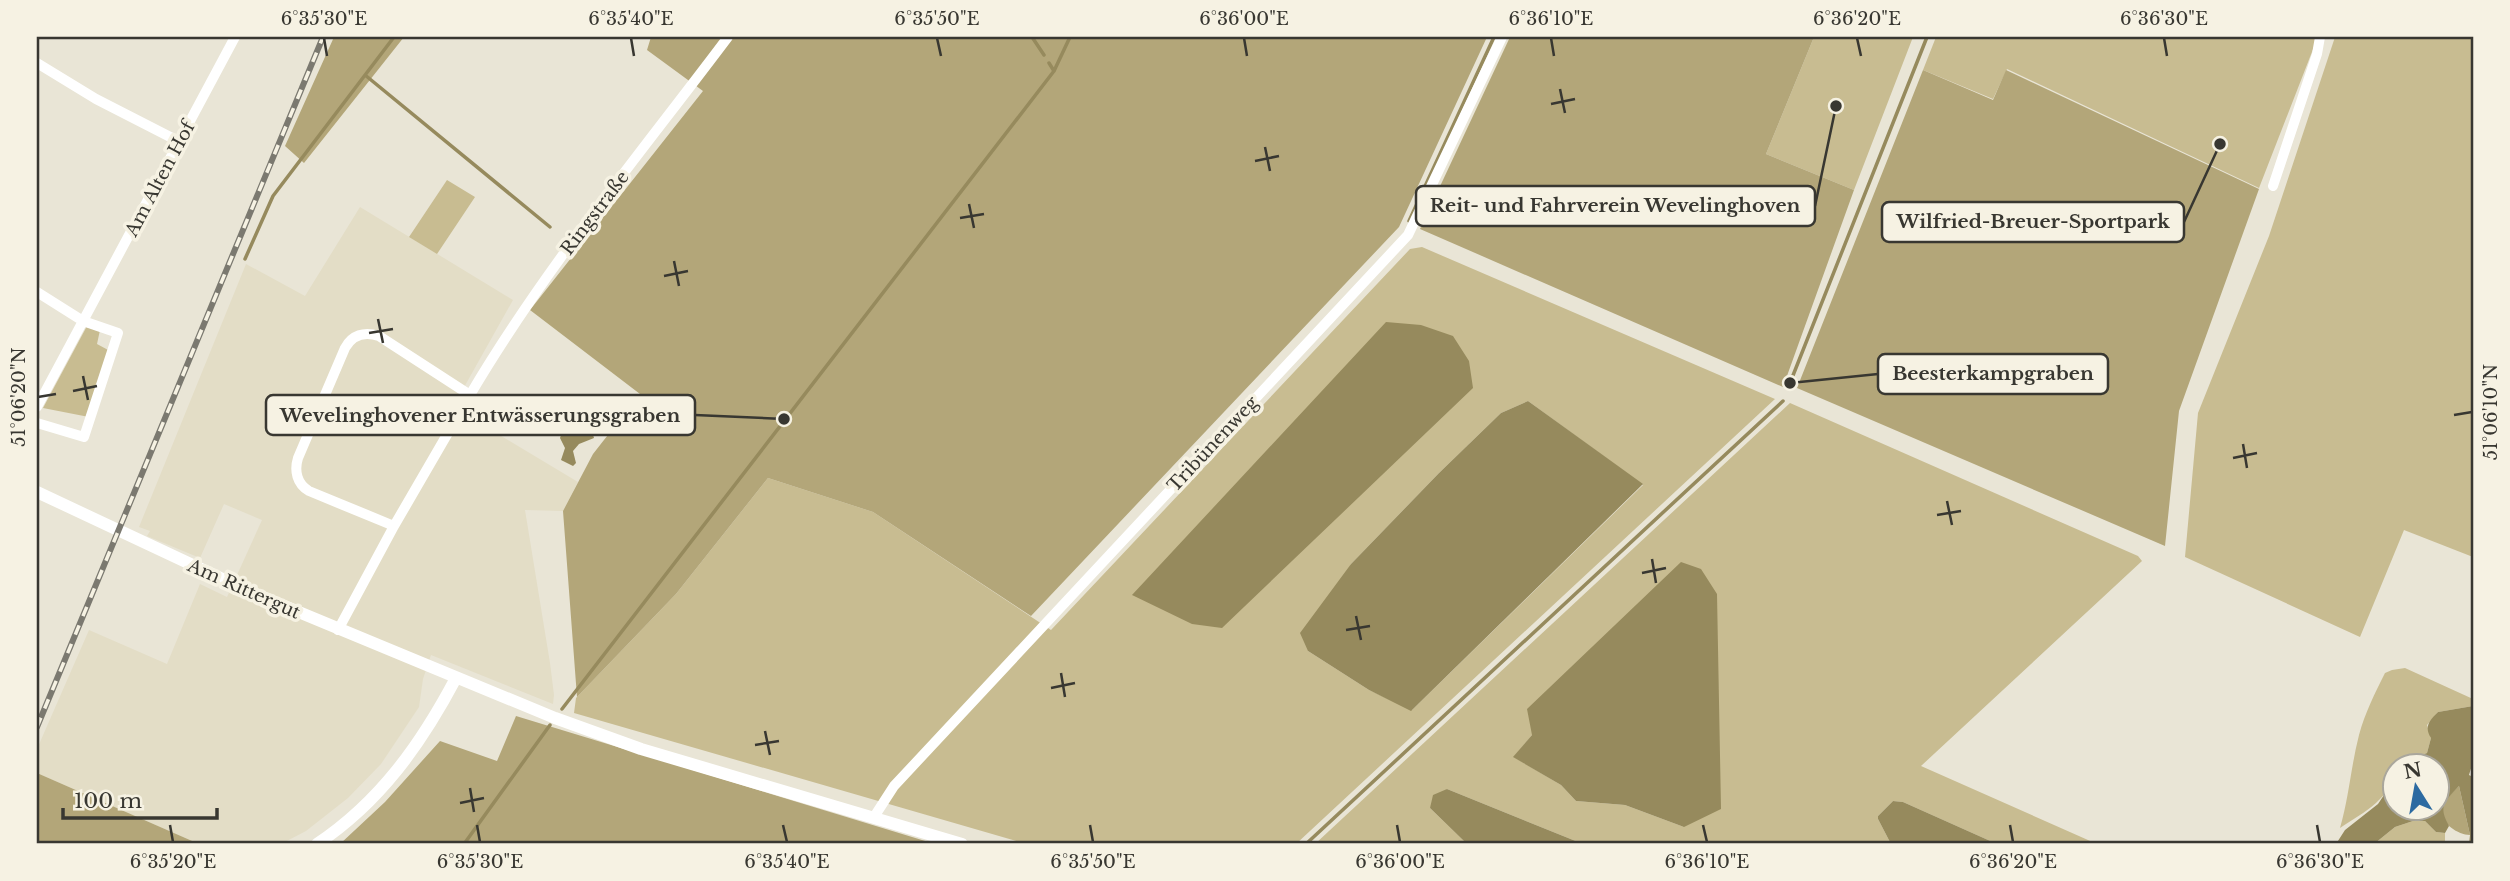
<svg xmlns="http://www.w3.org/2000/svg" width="2510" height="881" viewBox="0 0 2510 881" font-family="'Libre Baskerville',serif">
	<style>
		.built { fill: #e3ddc6 }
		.green { fill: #c8bc91; fill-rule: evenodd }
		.forest { fill: #b3a679 }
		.water { fill: #968a5d }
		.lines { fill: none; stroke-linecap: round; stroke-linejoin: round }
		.stream { stroke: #968a5d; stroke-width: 3.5 }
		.minor { stroke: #fff; stroke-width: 10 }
		.tertiary { stroke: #fff; stroke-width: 12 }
		.rail-casing { stroke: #7b7970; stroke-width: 6 }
		.rail { stroke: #f6f2e3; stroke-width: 3.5; stroke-dasharray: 10; stroke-linecap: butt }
		.ticks { fill: none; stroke: #383731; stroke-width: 2.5 }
		.labels { text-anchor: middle; stroke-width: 7; stroke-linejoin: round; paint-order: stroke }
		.street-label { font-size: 18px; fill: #383731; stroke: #f6f2e3 }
		.leader { fill: none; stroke: #383731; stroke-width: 2.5 }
		.callout-dot { fill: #383731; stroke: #f6f2e3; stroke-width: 2.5 }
		.callout { fill: #f6f2e3; stroke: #383731; stroke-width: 2.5 }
		.callout-label { font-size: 19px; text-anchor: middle; font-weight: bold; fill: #383731 }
		.neatline { fill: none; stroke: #383731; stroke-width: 2.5 }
		.ticks-label { font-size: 18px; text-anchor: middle; fill: #383731 }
	</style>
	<rect width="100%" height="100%" fill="#e9e5d6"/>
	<path class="built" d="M360,207L513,300L453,407L578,482L563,511L525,510L550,663L554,695L553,704L431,655L423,679L419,707L381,764L348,798L306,831L281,844H199L37,773V749L89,630L167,664L200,584L227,597L262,520L224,504L200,558L147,536L150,531L139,527L246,264L305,296Z"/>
	<path class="green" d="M1814,37H1913L1854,190L1766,154Z
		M1936,37H2316L2317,39L2259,188L2007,69L1993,99L1923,70Z
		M2335,37H2473V557L2404,530L2360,637L2185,557L2198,413L2269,236Z
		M447,180L475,197L437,254L409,237Z
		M1422,247L1775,399L1296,844H1027L574,713L576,698L676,594L768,478L873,512L1051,630L1410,249ZM1528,401L1643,485L1412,710L1369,690L1308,651L1351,564L1439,473L1501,413Z
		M87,326L100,330L97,344L110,351L89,417L43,408Z
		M1790,403L2138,556L2142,561L1921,766L2097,844H1997L1903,802L1893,801L1878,816V819L1891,844H1583L1447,789L1430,808L1467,844H1315ZM1532,735L1684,827L1625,805L1576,801L1561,785L1514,757Z
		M2405,668L2473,699V706L2438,712L2427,725L2431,738L2427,753L2419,756L2410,765L2394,766C2394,798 2364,812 2340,828C2349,797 2351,766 2359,735C2365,713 2375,693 2385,673L2392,670Z
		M2413,821H2425L2436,832L2445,833V844H2374L2395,827Z"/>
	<path class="forest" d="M334,37H404L304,163L285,146Z
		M651,37H1487L1399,227L1031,616L873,512L768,478L676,594L577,697L563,511L593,454L640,394L530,310L703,91L647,50Z
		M1510,37H1814L1766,154L1854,190L1783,387L1420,229Z
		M1923,70L1993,100L2006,70L2259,189L2179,411L2165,546L1797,388Z
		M516,716L935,844H340L385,802L440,741L497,761Z
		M37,773L199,844H37Z
		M2459,786L2470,835C2455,834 2436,820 2444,804C2447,797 2454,791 2459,786Z"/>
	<path class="water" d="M1386,322L1421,325L1453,336L1469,361L1473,388L1222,628L1192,624L1132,595Z
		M1528,401L1643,484L1411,711L1369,690L1308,651L1300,633L1351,564L1439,473L1501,413Z
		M589,430L592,431L594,438L579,444L573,451L576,463L573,466L561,460L565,448L560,438L561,435C569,428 580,436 589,430Z
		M1681,562L1701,569L1717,594L1721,809L1684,827L1625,805L1576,801L1561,785L1513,757L1532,735L1527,709Z
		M2473,706V762L2469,775L2473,777V844H2469L2470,835L2459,786C2444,802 2438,806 2449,826L2445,833L2436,832L2425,821H2413L2395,827L2374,844H2336L2345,830L2378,804L2394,780V808H2436V766L2410,765L2419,756L2427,753L2431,738C2424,727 2429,721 2438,712Z
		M1447,789L1583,844H1467L1430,808L1433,795Z
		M1893,801L1903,802L1997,844H1891L1878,819V816Z"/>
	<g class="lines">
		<path class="stream" d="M1032,37L1044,55
			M1049,63L1054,71
			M365,75L550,227
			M1409,221L1494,37
			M245,259L273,196L394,37
			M1790,383L1927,37
			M562,709L1054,71L1070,37
			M464,844L550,725
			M1306,844L1783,401"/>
		<path class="minor" d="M37,63L96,99L180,142
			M2273,186L2317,54L2320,37
			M37,292L83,321L118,333L84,437L37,423
			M470,395C545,268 640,154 728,37
			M37,407L235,37
			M338,630L394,526L470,395L379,336C364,331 352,335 345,348L298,458C294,471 297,484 309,491L394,526
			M874,817L894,786L1408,235L1502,37"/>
		<path class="tertiary" d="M37,492L248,591L555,718L641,749L962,844
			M317,844C380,802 421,744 456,678"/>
		<g class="rail-casing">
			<path id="rail" d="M37,727L323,37"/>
		</g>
		<use href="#rail" class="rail"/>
	</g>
	<path class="ticks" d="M324,38L327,56M631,38L634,56M937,38L941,56M1244,38L1247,56M1551,38L1554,56M1857,38L1861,56M2164,38L2167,56M1560,89L1565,113M1551,104L1575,99M1265,147L1270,171M1255,161L1279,156M969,204L974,228M960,218L984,214M674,261L679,286M664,276L688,271M378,319L383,343M369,333L393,329M83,376L88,400M73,391L97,386M38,397L56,394M2454,415L2472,412M2243,444L2247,468M2233,458L2257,453M1947,501L1952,525M1937,515L1961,511M1652,559L1656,583M1642,573L1666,568M1356,616L1361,640M1346,630L1370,626M1061,673L1065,697M1051,688L1075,683M765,731L770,755M755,745L779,741M470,788L474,812M460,803L484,798M170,825L173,842M477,825L480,842M783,825L787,842M1090,825L1093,842M1397,825L1400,842M1703,825L1707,842M2010,825L2013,842M2317,825L2320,842"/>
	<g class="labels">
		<g class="street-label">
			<text transform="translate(160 179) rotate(-62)" y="6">Am Alten Hof</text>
			<text transform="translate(595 213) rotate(-53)" y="6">Ringstraße</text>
			<text transform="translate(1213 444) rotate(-47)" y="6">Tribünenweg</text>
			<text transform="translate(244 589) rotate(24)" y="6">Am Rittergut</text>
		</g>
	</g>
	<path class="leader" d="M1836 106L1815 206M2220 144L2184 222M1790 383L1878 374M784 419L695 415"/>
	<g class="callout-dot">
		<circle cx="1836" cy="106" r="7"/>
		<circle cx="2220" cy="144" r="7"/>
		<circle cx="1790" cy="383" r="7"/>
		<circle cx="784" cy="419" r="7"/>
	</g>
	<g class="callout">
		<rect x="1416" y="186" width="399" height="40" rx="7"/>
		<rect x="1882" y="202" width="302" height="40" rx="7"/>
		<rect x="1878" y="354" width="230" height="40" rx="7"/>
		<rect x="266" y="395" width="429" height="40" rx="7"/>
	</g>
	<g class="callout-label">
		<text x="1615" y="212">Reit- und Fahrverein Wevelinghoven</text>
		<text x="2033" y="228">Wilfried-Breuer-Sportpark</text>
		<text x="1993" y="380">Beesterkampgraben</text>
		<text x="480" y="422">Wevelinghovener Entwässerungsgraben</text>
	</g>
	<rect width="2510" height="881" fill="none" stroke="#f6f2e3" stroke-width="77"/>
	<g transform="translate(2416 787) rotate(349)"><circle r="33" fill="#f6f2e3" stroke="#aaa79c" stroke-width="2"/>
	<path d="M0-5L12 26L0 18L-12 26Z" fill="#2c6aa1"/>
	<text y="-10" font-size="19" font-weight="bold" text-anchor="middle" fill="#383731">N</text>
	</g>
	<path d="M63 808v10h154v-10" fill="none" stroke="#383731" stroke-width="3.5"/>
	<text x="74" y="808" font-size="21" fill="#383731" stroke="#f6f2e3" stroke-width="5" paint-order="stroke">100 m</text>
	<rect x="38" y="38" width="2434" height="804" class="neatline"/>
	<g class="ticks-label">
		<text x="324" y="25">6°35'30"E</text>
		<text x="631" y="25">6°35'40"E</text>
		<text x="937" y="25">6°35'50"E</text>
		<text x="1244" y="25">6°36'00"E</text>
		<text x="1551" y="25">6°36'10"E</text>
		<text x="1857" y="25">6°36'20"E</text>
		<text x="2164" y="25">6°36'30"E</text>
		<text transform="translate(19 397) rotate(-90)" y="6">51°06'20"N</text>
		<text transform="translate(2491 412) rotate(-90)" y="6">51°06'10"N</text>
		<text x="173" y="868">6°35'20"E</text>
		<text x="480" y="868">6°35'30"E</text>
		<text x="787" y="868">6°35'40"E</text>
		<text x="1093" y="868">6°35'50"E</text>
		<text x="1400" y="868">6°36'00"E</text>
		<text x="1707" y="868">6°36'10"E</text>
		<text x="2013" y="868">6°36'20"E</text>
		<text x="2320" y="868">6°36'30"E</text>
	</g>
</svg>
